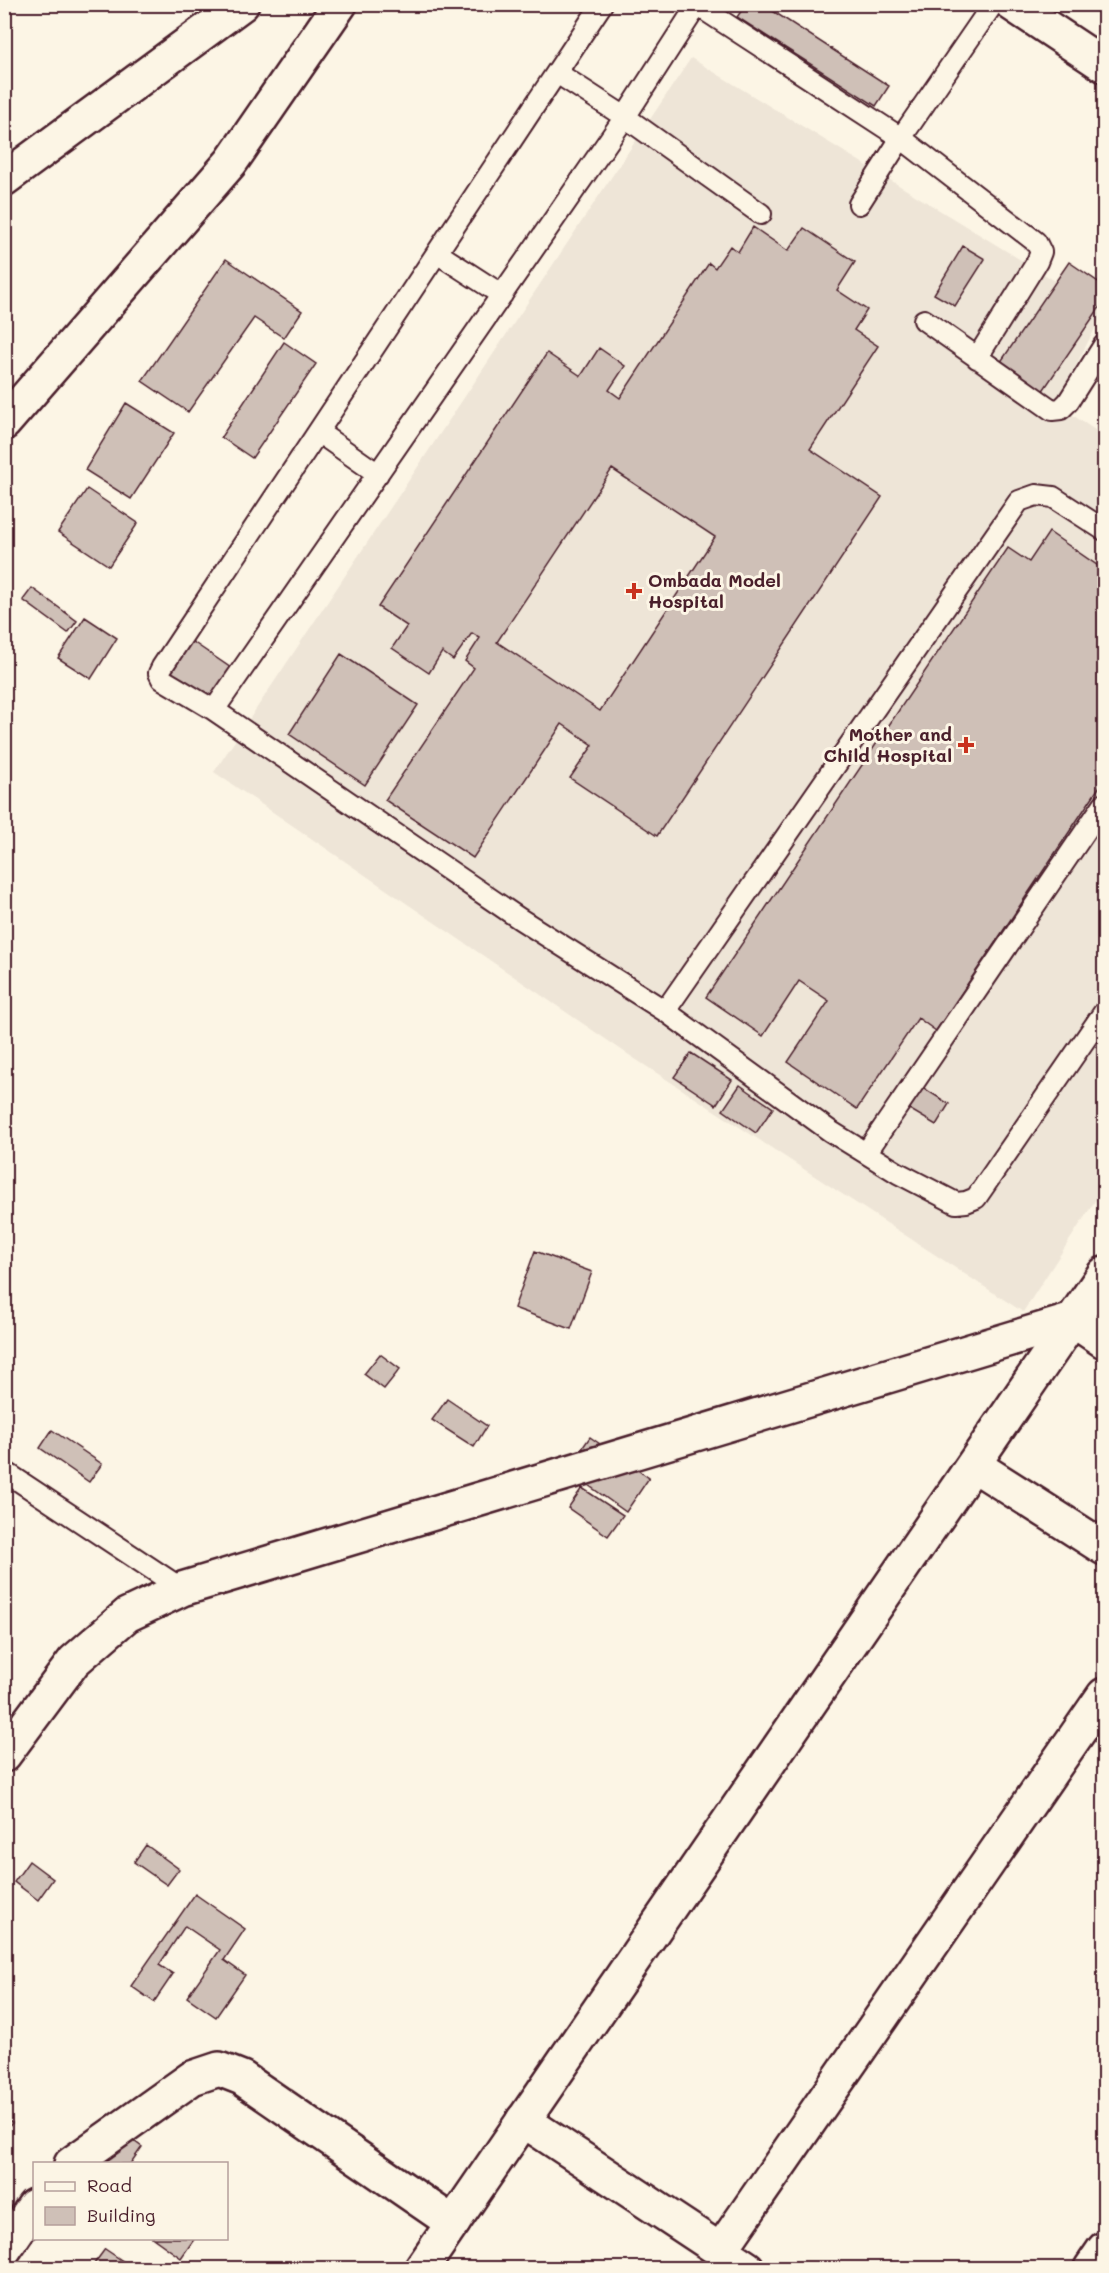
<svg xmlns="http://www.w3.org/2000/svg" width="1109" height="2273" viewBox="0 0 1109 2273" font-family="Mali,sans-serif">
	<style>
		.built { fill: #eee5d7 }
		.building { fill: #cfc0b7; stroke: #4a1f2b; stroke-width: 1.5; fill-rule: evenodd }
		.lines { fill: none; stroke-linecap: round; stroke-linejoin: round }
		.service-casing { stroke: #4a1f2b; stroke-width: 24 }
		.minor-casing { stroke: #4a1f2b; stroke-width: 38 }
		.tertiary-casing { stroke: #4a1f2b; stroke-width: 38 }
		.service { stroke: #fcf5e5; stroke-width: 20 }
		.minor { stroke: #fcf5e5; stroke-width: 33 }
		.tertiary { stroke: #fcf5e5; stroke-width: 33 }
		.poi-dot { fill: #c8321e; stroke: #fcf5e5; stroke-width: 2 }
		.labels { text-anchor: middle; stroke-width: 6; stroke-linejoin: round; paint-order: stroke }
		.poi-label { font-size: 18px; font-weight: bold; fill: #4a1f2b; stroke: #fcf5e5; text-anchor: start }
	</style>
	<rect width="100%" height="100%" fill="#fcf5e5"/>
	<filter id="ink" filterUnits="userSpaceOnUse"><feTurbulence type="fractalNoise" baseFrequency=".0167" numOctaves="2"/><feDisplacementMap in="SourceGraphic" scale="12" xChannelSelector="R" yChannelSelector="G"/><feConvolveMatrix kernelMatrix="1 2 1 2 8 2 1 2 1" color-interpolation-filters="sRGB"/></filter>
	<g filter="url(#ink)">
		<path class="built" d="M691,58L1104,311L1056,404L1104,436V1187L1023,1312L626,1053L214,772Z"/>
		<path class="building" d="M746,4H762L889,86L876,106L737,17Z
			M753,227L788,251L804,228L855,262L837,290L867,310L854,330L878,346L810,449L882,497L657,836L570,778L593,745L562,724L473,858L385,800L474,668L465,661L480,638L472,633L453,660L442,652L429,673L392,648L407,626L378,607L547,353L581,376L599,348L625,366L609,390L620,398L709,263L715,268L730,246L738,252ZM612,469L715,537L600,711L497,642Z
			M963,246L985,259L955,306L934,294Z
			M226,259L302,311L284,338L254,318L188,412L142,381Z
			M1069,262L1104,286V301L1042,392L1000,363Z
			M284,342L316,364L252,458L221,437Z
			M126,403L174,433L131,499L85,470Z
			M87,489L138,523L109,566L58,532Z
			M1049,532L1104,570V780L936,1031L918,1018L857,1109L788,1062L829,1001L799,981L763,1036L706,997L1008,548L1029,562Z
			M32,588L77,621L68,633L23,600Z
			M85,617L117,638L91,679L58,658Z
			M190,640L231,668L202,711L161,683Z
			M341,654L418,705L365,785L289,734Z
			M691,1053L732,1080L716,1105L674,1077Z
			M917,1084L949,1104L936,1125L904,1106Z
			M740,1085L773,1108L756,1133L723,1110Z
			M535,1251L592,1272L571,1329L514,1308Z
			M380,1354L400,1369L384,1389L364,1374Z
			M447,1399L487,1426L474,1447L432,1420Z
			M52,1430L102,1464L89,1482L40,1448Z
			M590,1437L649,1478L626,1512L567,1470Z
			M582,1488L623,1515L608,1536L568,1508Z
			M146,1845L179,1869L167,1885L134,1862Z
			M29,1861L53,1879L38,1900L14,1882Z
			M195,1894L245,1929L224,1960L245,1975L216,2017L187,1997L220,1950L185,1926L159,1965L173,1974L154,2002L131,1986Z
			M4,2118L12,2123L4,2133Z
			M120,2131L142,2147L130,2164H107L100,2158Z
			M153,2238H195L181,2258Z
			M105,2249L133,2268H91Z"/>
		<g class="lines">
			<g class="service-casing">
				<path id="service" d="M602,4L162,667L159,673L162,679L214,710L520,919L665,1011L1019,501L1036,495L1053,497L1104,530
					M697,5L901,138L1036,242L1041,252L1037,262L977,358
					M557,73L625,117L761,214
					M859,204L901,138L993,4
					M437,253L502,295
					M924,320L1052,410L1061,409L1068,402L1104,345
					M318,432L378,474
					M214,710L625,117L698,4
					M665,1011L830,1131L898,1173L956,1203L966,1202L976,1198L1104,1012
					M866,1153L1104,804
					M4,1471L182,1589"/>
			</g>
			<g class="minor-casing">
				<path id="minor" d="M1012,4L1104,65
					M4,179L242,4
					M4,423L231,162L340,4
					M974,1465L1104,1548
					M4,1755L74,1661L127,1615L182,1589L1073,1320L1104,1341
					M523,2120L747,2268
					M71,2164L192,2078L219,2069L242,2078L453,2223
					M4,2250L34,2206
					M720,2251L1104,1695
					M1091,2268L1104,2249"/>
			</g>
			<g class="tertiary-casing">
				<path id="tertiary" d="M422,2268L1104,1274"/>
			</g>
			<use href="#service" class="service"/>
			<use href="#minor" class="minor"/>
			<use href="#tertiary" class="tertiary"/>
		</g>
	</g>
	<g class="poi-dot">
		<path d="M631 582h6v6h6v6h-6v6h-6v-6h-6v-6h6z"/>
		<path d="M963 736h6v6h6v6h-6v6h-6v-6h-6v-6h6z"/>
	</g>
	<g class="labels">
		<g class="poi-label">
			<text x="648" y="587">Ombada Model<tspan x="648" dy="21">Hospital</tspan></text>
			<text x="952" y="741" text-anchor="end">Mother and<tspan x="952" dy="21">Child Hospital</tspan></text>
		</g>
	</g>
	<rect width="1109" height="2273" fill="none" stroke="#fcf5e5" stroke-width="24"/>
	<rect x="12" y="12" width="1085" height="2249" fill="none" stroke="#4a1f2b" stroke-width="2" filter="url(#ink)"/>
	<rect x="33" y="2162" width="195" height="78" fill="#fcf5e5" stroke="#b59f9b" stroke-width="1.5"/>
	<rect x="45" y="2182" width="30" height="9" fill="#fcf5e5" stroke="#b59f9b" stroke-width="1.5"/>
	<text x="87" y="2192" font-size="18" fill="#4a1f2b">Road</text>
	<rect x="45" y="2207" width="30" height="18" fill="#cfc0b7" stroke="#b59f9b" stroke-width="1.5"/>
	<text x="87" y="2222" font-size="18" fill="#4a1f2b">Building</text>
</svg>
